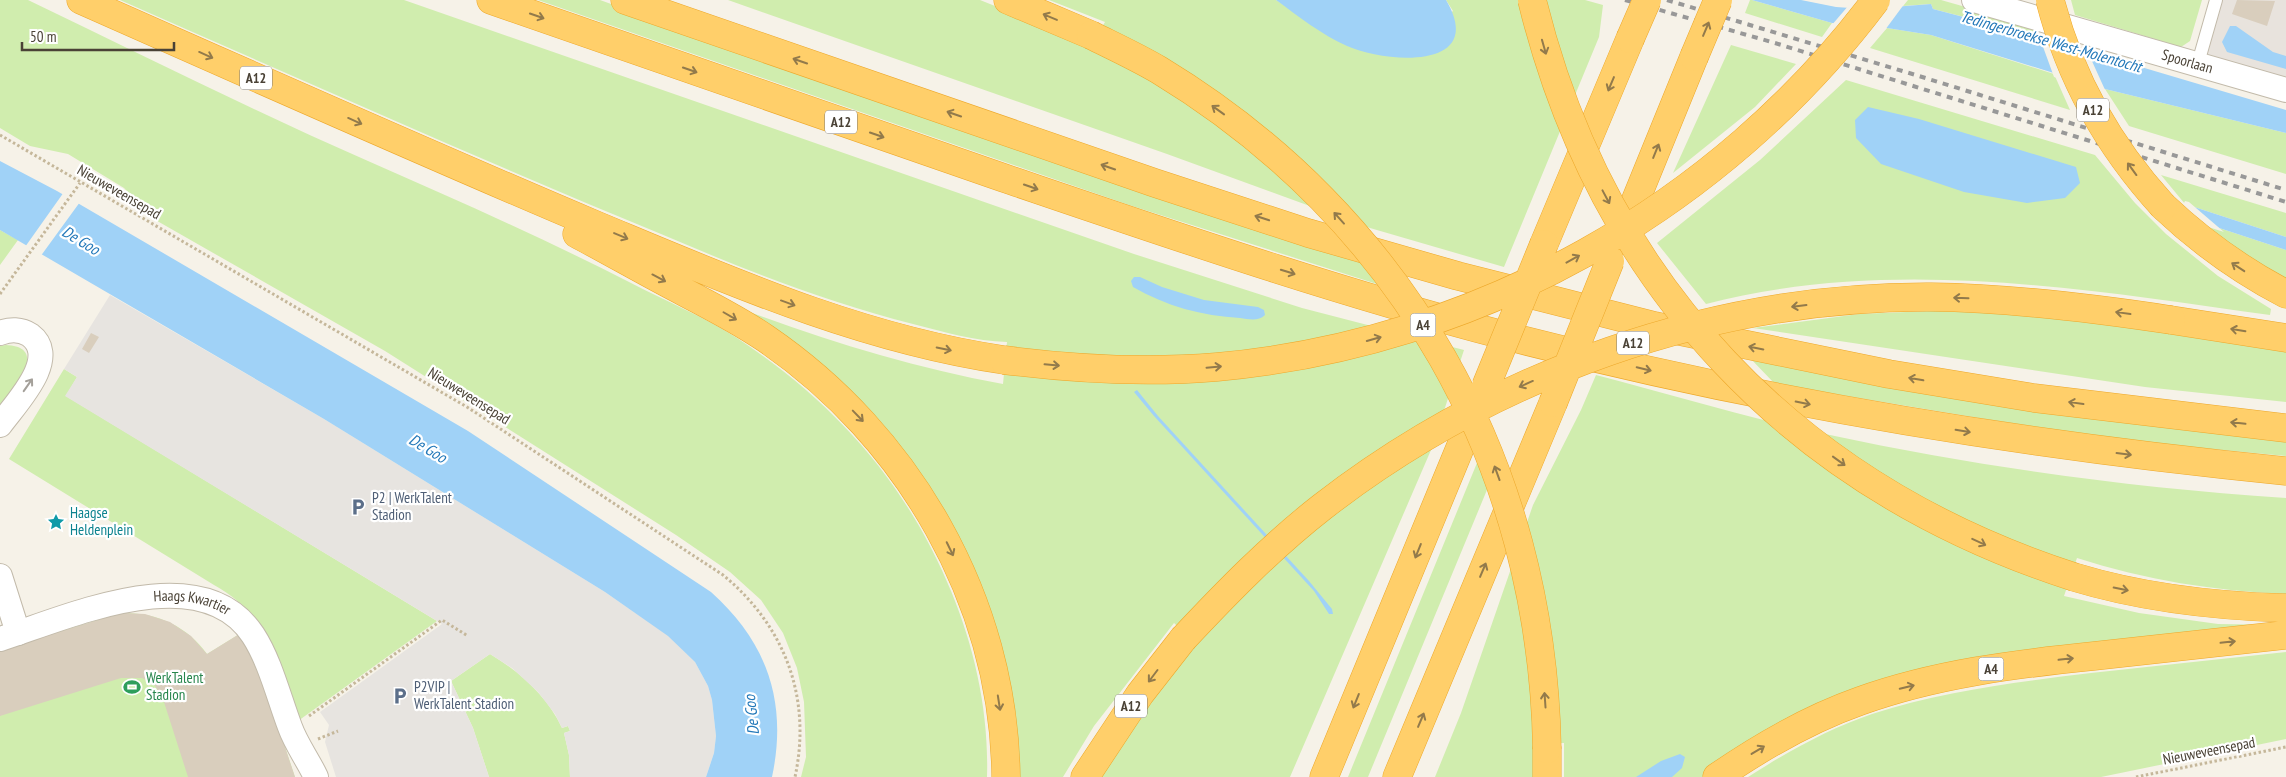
<svg xmlns="http://www.w3.org/2000/svg" width="2286" height="777" viewBox="0 0 2286 777" font-family="'PT Sans Narrow',sans-serif">
	<style>
		.industrial { fill: #e8e3dd }
		.green { fill: #d0edae }
		.parking { fill: #e7e4e0 }
		.water { fill: #a0d2f7 }
		.pier { fill: #f6f2e8 }
		.building { fill: #d9cebd }
		.lines { fill: none; stroke-linecap: round; stroke-linejoin: round }
		.lane-casing { stroke: #c2baaa; stroke-width: 14 }
		.street-casing { stroke: #c2baaa; stroke-width: 26 }
		.highway-casing { stroke: #eda82b; stroke-width: 29 }
		.path { stroke: #c5b79a; stroke-width: 3; stroke-dasharray: 2.5 2.5; stroke-linecap: butt }
		.lane { stroke: #fff; stroke-width: 12 }
		.street { stroke: #fff; stroke-width: 24 }
		.highway { stroke: #ffcf6a; stroke-width: 28 }
		.rail { stroke: #989898; stroke-width: 4; stroke-dasharray: 6 6; stroke-linecap: butt }
		.highway-bridge-casing { stroke: #eda82b; stroke-width: 29; stroke-linecap: butt }
		.highway-bridge { stroke: #ffcf6a; stroke-width: 28 }
		.oneway { stroke: #927a4b }
		.oneway2 { stroke: #a4a09a }
		.labels { text-anchor: middle; stroke-width: 4.5; stroke-linejoin: round; paint-order: stroke }
		.shield { fill: #fff; stroke: #807b72; stroke-width: 1 }
		.shield-label { font-size: 14px; font-weight: bold; fill: #4a4236 }
		.street-label { font-size: 15px; fill: #4a4236; stroke: #fff }
		.service-label { font-size: 15px; fill: #4e5e75; stroke: #fff; text-anchor: start }
		.culture-label { font-size: 15px; fill: #0d838f; stroke: #fff; text-anchor: start }
		.leisure-label { font-size: 15px; fill: #27864d; stroke: #fff; text-anchor: start }
		.water-label { font-size: 16px; font-style: italic; fill: #2278b9; stroke: #fff }
	</style>
	<rect width="100%" height="100%" fill="#f6f2e8"/>
	<path class="industrial" d="M2222,0H2286V84L2204,57Z"/>
	<path class="green" d="M0,0H28C141,54 253,111 368,161C457,200 545,239 631,283C666,301 704,317 737,338C834,402 906,482 951,591C975,649 989,713 987,777H801L806,757L804,702L797,668L783,633L761,600L730,572L676,535L385,351L152,218L124,188L68,154L30,146L0,128Z
		M120,0H404L1134,254L1302,308L1464,350L1431,450L1290,777H1095L1194,642L1174,623L1094,726L1063,777H1013L929,493L728,304C818,338 908,367 1003,384L1007,342C975,341 944,332 913,324C826,302 743,269 661,234C479,159 300,79 120,0Z
		M538,0H600L825,81L1360,259L1380,285L1129,205Z
		M728,0H980L1045,26L1089,48L1105,22L1049,0H1276L1348,46L1389,56L1453,11L1446,0H1585L1603,5L1599,37L1504,267L1370,228L1167,154Z
		M1750,0H1752L1832,23L1822,37L1745,13Z
		M1908,0H1941L2036,27L2038,36L1933,9L1931,4L1903,6Z
		M2071,0H2202L2190,41L2181,47L2075,15Z
		M1887,28L1931,35L2054,74L2070,110L1870,48Z
		M1731,45L1796,64L1755,107L1673,173Z
		M1846,80L2095,155L2135,203L2166,234L2218,276L2271,309L2270,315C2084,289 1891,256 1706,304L1657,243L1760,160Z
		M2105,89L2286,133V174L2129,126Z
		M2161,175L2286,213V237L2185,204Z
		M2204,223L2286,250V281L2236,249Z
		M0,230L18,240L0,265Z
		M1954,310L2040,316L2112,324L2286,352V402L2145,387L1753,328L1859,314Z
		M6,345C52,347 11,393 0,409V346Z
		M1748,356L2286,438V456L2137,442L1991,420L1775,384Z
		M64,369L77,377L66,396L437,621L298,721L265,633C253,612 235,597 214,585L9,459Z
		M1596,375C1673,395 1751,419 1830,435C1980,467 2133,488 2286,498V594C2215,591 2145,580 2077,558L2064,596L2139,613L2218,624L2283,625L1996,658L1712,768L1702,777H1564V743L1537,744V777H1435L1461,713L1533,505L1581,410Z
		M1479,458L1489,485L1368,777H1348Z
		M125,613C158,613 188,627 207,654L241,633L270,702L295,777H0V650L108,617Z
		M2286,652V739L2101,777H1748C1787,752 1828,729 1872,714C1943,691 2017,682 2091,673C2156,666 2221,659 2286,652Z
		M490,654C520,672 547,696 562,728L568,726L570,731L564,733L569,755L570,777H489L473,728L451,681Z"/>
	<path class="parking" d="M110,295L324,419L605,592L669,636L695,662L708,686L712,700L716,736L714,753L706,777H570L569,755L564,733L570,731L568,726L562,728L555,714L538,692L512,668L490,654L451,681L473,728L489,777H336L325,742L329,725L320,712L442,624L65,396L77,377L64,369Z"/>
	<path class="water" d="M1276,0H1446C1488,71 1385,63 1347,46C1322,35 1298,16 1276,0Z
		M1752,0H1801L1836,7L1893,11V7L1931,4L1933,9L2040,37L2286,110V133L2105,89L1931,35L1887,28L1832,23Z
		M2230,26H2236L2273,52L2286,56V69L2227,52L2222,42Z
		M1868,107L1919,119L2076,167L2080,183L2065,198L2027,203L1964,192L1881,164L1856,138L1855,120Z
		M0,161L57,191L468,431L711,592C767,642 788,702 772,777H706L714,753L716,736L712,700L708,686L695,662L668,636L605,592L324,419L0,230Z
		M2185,204L2286,237V250L2204,223Z
		M1134,277H1140L1162,287L1204,300L1258,307L1264,310L1265,315C1258,322 1248,319 1240,318C1202,316 1166,306 1133,287L1131,281Z
		M1137,390L1158,416L1309,581L1332,609L1333,614H1329L1314,591L1154,416L1134,392Z
		M1680,754L1685,757L1682,768L1672,777H1636L1661,761Z"/>
	<path class="pier" d="M1905,3L1885,30L1831,26L1849,5L1867,6L1869,10L1891,9L1892,4Z
		M2038,33L2086,48L2106,92L2054,77Z
		M64,192L80,202L40,257L25,247Z
		M2185,201L2189,202L2224,232L2202,225L2183,205Z"/>
	<path class="building" d="M2237,0L2275,1L2267,26L2232,14Z
		M91,333L99,337L89,353L82,349Z
		M125,613L145,614L170,622L191,636L207,654L241,633L270,702L295,777H188L163,699L154,684L142,678H121L0,716V650L108,617Z"/>
	<g class="lines">
		<g class="lane-casing">
			<path id="lane" d="M2198,63L2216,0"/>
		</g>
		<g class="street-casing">
			<g id="street">
				<path id="s1" d="M1974,0L2286,90"/>
				<path d="M0,333C10,329 21,329 30,335C61,358 15,404 0,425"/>
				<path d="M0,576L18,633"/>
				<path id="s2" d="M0,639C69,617 201,556 253,635C270,661 279,698 290,727C296,744 308,760 316,777"/>
			</g>
		</g>
		<g class="highway-casing">
			<path id="highway" d="M81,0C253,76 425,153 598,226C730,281 861,339 1004,360
				M491,0C662,60 833,119 1004,178C1169,234 1334,291 1503,335C1760,402 2022,445 2286,471
				M625,0L1155,183L1308,233L1458,276L1655,326L1889,374L2034,398L2286,428
				M1008,0L1091,35
				M2163,206C2201,242 2240,270 2286,294
				M577,234C613,253 649,274 686,293C713,307 740,321 765,338C909,436 1004,601 1006,777
				M1619,241L1694,57
				M1544,244L1630,39
				M2171,320L2286,338
				M2074,577C2143,598 2215,606 2286,608
				M1085,777L1140,694L1183,639
				M1324,777L1479,402
				M1397,777L1553,403
				M1547,777V749
				M1717,777C1762,746 1809,719 1860,701C1935,674 2015,664 2094,656C2158,649 2222,642 2286,635"/>
		</g>
		<path class="path" d="M0,135L467,407L723,575C785,626 812,698 795,777
			M0,294L80,183
			M309,716L442,620L468,636
			M318,739L338,731
			M2136,777L2286,747"/>
		<use href="#lane" class="lane"/>
		<use href="#street" class="street"/>
		<use href="#highway" class="highway"/>
		<path class="rail" d="M1625,0L1775,43L2286,202
			M1667,0L1919,76L2286,190"/>
		<g class="highway-bridge-casing">
			<path id="highway-bridge" d="M1532,0C1602,286 1795,487 2074,577
				M2050,0C2070,78 2109,147 2163,206
				M1091,35C1113,46 1137,57 1159,70C1403,218 1542,464 1547,749
				M1630,39L1647,0
				M1694,57L1718,0
				M1004,360C1074,369 1146,373 1217,367C1476,344 1720,208 1876,0
				M1486,386L1544,244
				M1553,403L1610,261
				M1183,639C1227,592 1272,546 1322,507C1495,373 1712,296 1931,297C2012,298 2092,308 2171,320"/>
		</g>
		<use href="#highway-bridge" class="highway-bridge"/>
	</g>
	<defs><path id="oneway-shaft" d="M-6 0H5M1.5-3L5.5 0L1.5 3" fill="none" stroke-width="1.6" stroke-linecap="round" stroke-linejoin="round" transform="scale(1.25)"/></defs>
	<g class="oneway">
		<use href="#oneway-shaft" transform="translate(537 16) rotate(19)"/>
		<use href="#oneway-shaft" transform="translate(1050 17) rotate(-157)"/>
		<use href="#oneway-shaft" transform="translate(1706 29) rotate(-67)"/>
		<use href="#oneway-shaft" transform="translate(1544 47) rotate(74)"/>
		<use href="#oneway-shaft" transform="translate(206 55) rotate(24)"/>
		<use href="#oneway-shaft" transform="translate(800 61) rotate(-161)"/>
		<use href="#oneway-shaft" transform="translate(690 70) rotate(19)"/>
		<use href="#oneway-shaft" transform="translate(1611 84) rotate(113)"/>
		<use href="#oneway-shaft" transform="translate(1218 110) rotate(-144)"/>
		<use href="#oneway-shaft" transform="translate(954 114) rotate(-161)"/>
		<use href="#oneway-shaft" transform="translate(355 121) rotate(24)"/>
		<use href="#oneway-shaft" transform="translate(877 135) rotate(19)"/>
		<use href="#oneway-shaft" transform="translate(1656 151) rotate(-68)"/>
		<use href="#oneway-shaft" transform="translate(1108 167) rotate(-161)"/>
		<use href="#oneway-shaft" transform="translate(2132 169) rotate(-126)"/>
		<use href="#oneway-shaft" transform="translate(1031 187) rotate(19)"/>
		<use href="#oneway-shaft" transform="translate(1606 197) rotate(62)"/>
		<use href="#oneway-shaft" transform="translate(1262 218) rotate(-162)"/>
		<use href="#oneway-shaft" transform="translate(1339 218) rotate(-132)"/>
		<use href="#oneway-shaft" transform="translate(621 236) rotate(23)"/>
		<use href="#oneway-shaft" transform="translate(1573 259) rotate(-29)"/>
		<use href="#oneway-shaft" transform="translate(2238 267) rotate(-147)"/>
		<use href="#oneway-shaft" transform="translate(1288 272) rotate(17)"/>
		<use href="#oneway-shaft" transform="translate(659 278) rotate(28)"/>
		<use href="#oneway-shaft" transform="translate(1961 298) rotate(-178)"/>
		<use href="#oneway-shaft" transform="translate(788 303) rotate(20)"/>
		<use href="#oneway-shaft" transform="translate(1799 306) rotate(173)"/>
		<use href="#oneway-shaft" transform="translate(2123 313) rotate(-172)"/>
		<use href="#oneway-shaft" transform="translate(730 316) rotate(30)"/>
		<use href="#oneway-shaft" transform="translate(2238 330) rotate(-171)"/>
		<use href="#oneway-shaft" transform="translate(1374 339) rotate(-16)"/>
		<use href="#oneway-shaft" transform="translate(1756 348) rotate(-169)"/>
		<use href="#oneway-shaft" transform="translate(944 349) rotate(12)"/>
		<use href="#oneway-shaft" transform="translate(1052 365) rotate(5)"/>
		<use href="#oneway-shaft" transform="translate(1214 367) rotate(-5)"/>
		<use href="#oneway-shaft" transform="translate(1644 369) rotate(13)"/>
		<use href="#oneway-shaft" transform="translate(1916 379) rotate(-170)"/>
		<use href="#oneway-shaft" transform="translate(1526 384) rotate(156)"/>
		<use href="#oneway-shaft" transform="translate(1803 403) rotate(11)"/>
		<use href="#oneway-shaft" transform="translate(2076 403) rotate(-172)"/>
		<use href="#oneway-shaft" transform="translate(858 416) rotate(46)"/>
		<use href="#oneway-shaft" transform="translate(2238 423) rotate(-174)"/>
		<use href="#oneway-shaft" transform="translate(1963 431) rotate(9)"/>
		<use href="#oneway-shaft" transform="translate(2124 454) rotate(7)"/>
		<use href="#oneway-shaft" transform="translate(1839 461) rotate(36)"/>
		<use href="#oneway-shaft" transform="translate(1497 473) rotate(-110)"/>
		<use href="#oneway-shaft" transform="translate(1979 542) rotate(25)"/>
		<use href="#oneway-shaft" transform="translate(950 549) rotate(64)"/>
		<use href="#oneway-shaft" transform="translate(1418 551) rotate(112)"/>
		<use href="#oneway-shaft" transform="translate(1483 570) rotate(-67)"/>
		<use href="#oneway-shaft" transform="translate(2121 589) rotate(11)"/>
		<use href="#oneway-shaft" transform="translate(2228 642) rotate(-6)"/>
		<use href="#oneway-shaft" transform="translate(2066 659) rotate(-6)"/>
		<use href="#oneway-shaft" transform="translate(1153 676) rotate(127)"/>
		<use href="#oneway-shaft" transform="translate(1907 687) rotate(-14)"/>
		<use href="#oneway-shaft" transform="translate(1545 700) rotate(-94)"/>
		<use href="#oneway-shaft" transform="translate(1356 701) rotate(112)"/>
		<use href="#oneway-shaft" transform="translate(999 703) rotate(81)"/>
		<use href="#oneway-shaft" transform="translate(1421 720) rotate(-67)"/>
		<use href="#oneway-shaft" transform="translate(1758 750) rotate(-31)"/>
	</g>
	<use class="oneway2" href="#oneway-shaft" transform="translate(28 385) rotate(-55)"/>
	<defs>
		<g id="parking-bare" transform="scale(1.35)"><path d="M-3.5-5.5H1a3.5 3.5 0 0 1 0 7H-1V5.5H-3.5ZM-1-3.4V-.6H.8a1.4 1.4 0 0 0 0-2.8Z" fill="#5c6f8a" stroke="#fff" stroke-width="2.5" paint-order="stroke"/></g>
		<g id="sight-bare" transform="scale(1.35)"><path d="M0-6L1.8-2.2L6-1.7L2.9 1.2L3.7 5.4L0 3.3L-3.7 5.4L-2.9 1.2L-6-1.7L-1.8-2.2Z" fill="#0f9aa8" stroke="#fff" stroke-width="2.5" paint-order="stroke"/></g>
		<g id="stadium-bare" transform="scale(1.35)"><path d="M0-5a6.5 5 0 1 0 0 10a6.5 5 0 1 0 0-10ZM-3.5-1.8h7v3.6h-7Z" fill="#2e9e5b" stroke="#fff" stroke-width="2.5" paint-order="stroke"/></g>
	</defs>
	<g fill-rule="evenodd">
		<use href="#parking-bare" x="358" y="507"/>
		<use href="#sight-bare" x="56" y="522"/>
		<use href="#stadium-bare" x="132" y="687"/>
		<use href="#parking-bare" x="400" y="696"/>
	</g>
	<g class="labels">
		<g class="shield">
			<rect x="240" y="66.5" width="32" height="23" rx="4"/>
			<rect x="2077" y="98.5" width="32" height="23" rx="4"/>
			<rect x="825" y="110.5" width="32" height="23" rx="4"/>
			<rect x="1410.5" y="313.5" width="25" height="23" rx="4"/>
			<rect x="1617" y="331.5" width="32" height="23" rx="4"/>
			<rect x="1978.5" y="657.5" width="25" height="23" rx="4"/>
			<rect x="1115" y="694.5" width="32" height="23" rx="4"/>
		</g>
		<g class="shield-label">
			<text x="256" y="83">A12</text>
			<text x="2093" y="115">A12</text>
			<text x="841" y="127">A12</text>
			<text x="1423" y="330">A4</text>
			<text x="1633" y="348">A12</text>
			<text x="1991" y="674">A4</text>
			<text x="1131" y="711">A12</text>
		</g>
		<g class="street-label">
			<text dy="5" stroke="none"><textPath href="#s1" startOffset="222">Spoorlaan</textPath></text>
			<text transform="translate(119 192) rotate(30)" y="5">Nieuweveensepad</text>
			<text transform="translate(469 396) rotate(32)" y="5">Nieuweveensepad</text>
			<text dy="5" stroke="none"><textPath href="#s2" startOffset="199">Haags Kwartier</textPath></text>
			<text transform="translate(2209 751) rotate(-11)" y="5">Nieuweveensepad</text>
		</g>
		<g class="service-label">
			<text x="372" y="503">P2 | WerkTalent<tspan x="372" dy="17">Stadion</tspan></text>
			<text x="414" y="692">P2VIP |<tspan x="414" dy="17">WerkTalent Stadion</tspan></text>
		</g>
		<g class="culture-label">
			<text x="70" y="518">Haagse<tspan x="70" dy="17">Heldenplein</tspan></text>
		</g>
		<g class="leisure-label">
			<text x="146" y="683">WerkTalent<tspan x="146" dy="17">Stadion</tspan></text>
		</g>
		<g class="water-label">
			<text transform="translate(2051 41) rotate(16)" y="6">Tedingerbroekse West-Molentocht</text>
			<text transform="translate(81 240) rotate(31)" y="6">De Goo</text>
			<text transform="translate(428 448) rotate(31)" y="6">De Goo</text>
			<text transform="translate(751 715) rotate(-96)" y="6">De Goo</text>
		</g>
	</g>
	<path d="M22 42v8h152v-8" fill="none" stroke="#4a4236" stroke-width="2.5"/>
	<text x="30" y="42" font-size="15" fill="#4a4236" stroke="#ffffff" stroke-width="4" paint-order="stroke">50 m</text>
</svg>
